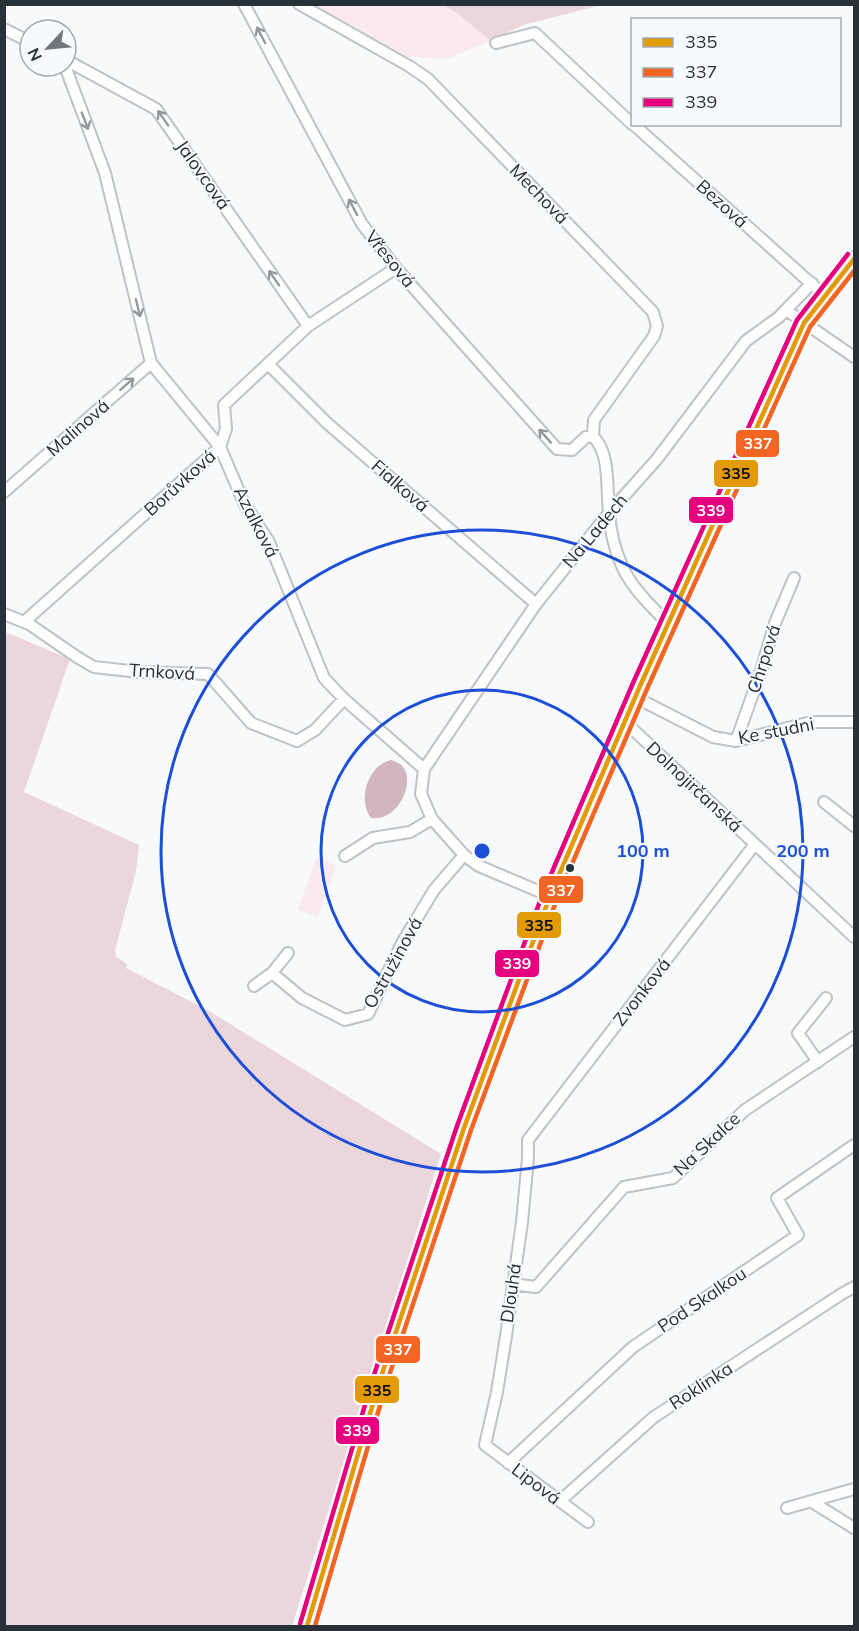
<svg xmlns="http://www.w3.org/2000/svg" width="859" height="1631" viewBox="0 0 859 1631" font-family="Mulish,sans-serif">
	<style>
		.green { fill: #faeaef }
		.forest { fill: #ebd6dc }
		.water { fill: #d1b6bd }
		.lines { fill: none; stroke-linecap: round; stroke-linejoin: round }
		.minor-casing { stroke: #bec3c7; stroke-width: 14 }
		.secondary-casing { stroke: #bec3c7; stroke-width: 18 }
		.minor { stroke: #fefefe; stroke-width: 10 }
		.secondary { stroke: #f3f6f8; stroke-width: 15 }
		.bus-1-casing { stroke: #f5fafd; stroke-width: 9 }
		.bus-2-casing { stroke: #f5fafd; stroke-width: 9 }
		.bus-3-casing { stroke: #f5fafd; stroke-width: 9 }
		.bus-1 { stroke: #e29a06; stroke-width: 4.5 }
		.bus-2 { stroke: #f26522; stroke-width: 4.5 }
		.bus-3 { stroke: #e5007d; stroke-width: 4.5 }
		.oneway { stroke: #93989a }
		.ring { fill: none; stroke: #1d4ed8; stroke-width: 3 }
		.bus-dot { fill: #283137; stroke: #f5fafd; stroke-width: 2 }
		.labels { text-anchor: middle; stroke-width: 4.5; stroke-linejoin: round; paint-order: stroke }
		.street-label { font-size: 18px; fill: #283137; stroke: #f5fafd }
		.centre { fill: #1d4ed8; stroke: #f5fafd; stroke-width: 3 }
		.ring-label { font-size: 18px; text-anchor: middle; font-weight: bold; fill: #1d4ed8; stroke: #f5fafd; stroke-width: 4.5; stroke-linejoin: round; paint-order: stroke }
		.line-badge { stroke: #f5fafd; stroke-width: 2 }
		.badge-label { font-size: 16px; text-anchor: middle; font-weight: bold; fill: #fff }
		.pale-badge-label { font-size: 16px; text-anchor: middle; font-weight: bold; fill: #111 }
	</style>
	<rect width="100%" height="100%" fill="#f7f9fb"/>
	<path class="green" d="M315,5H443L458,14L491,41L446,59L408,57Z
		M316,858L336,865L318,917L298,910Z"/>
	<path class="forest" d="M443,5H601L523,25L491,41L458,14Z
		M5,632L70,659L24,792L139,845L136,871L115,950L116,957L127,964L126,968L209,1011L441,1154L292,1626H5Z"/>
	<path class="water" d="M391,760C394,761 397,762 400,764C418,778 399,822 371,818C357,800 368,765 391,760Z"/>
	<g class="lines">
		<g class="minor-casing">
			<path id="minor" d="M244,4L362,224L396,268L557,449L572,450L586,437L593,436
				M299,4L409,66L428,79L653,312L657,326L654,336L594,420L593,436
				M4,29L30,42
				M496,43L535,33L632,124
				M66,60L156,109L308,326
				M65,66L105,173L151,363L220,447L244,503L269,542L324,678L344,699L424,769
				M633,124L824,295
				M786,310L854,357
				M268,364L327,423L536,604
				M593,436C611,455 606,487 609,512C610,529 615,550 622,566C632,589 652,606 668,624
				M4,492L151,363
				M4,614L29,624L77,657L94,667L139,672L208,674L251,723L297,741L315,730L344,699
				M24,622L220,447L226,429L224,405L308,326L396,268
				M635,697L713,737L736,741L811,722H854
				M625,722L854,937
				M736,741L760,674L775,623L794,578
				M824,802L854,826
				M345,856L373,838L410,832L432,819
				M550,896L479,866L464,855L432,819L421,794L424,769L536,604L609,513L657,459L746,341L779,317L812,283
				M272,973L302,998L345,1020L368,1014L402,943L434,890L464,855
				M254,986L272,973L288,953
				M818,1062L798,1033L826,998
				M512,1284L536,1287L624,1187L673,1178L745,1110L854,1037
				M508,1463L633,1347L798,1235L777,1198L854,1145
				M560,1501L654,1417L840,1295L854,1287
				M812,1502L854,1528
				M787,1508L854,1489
				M588,1522L485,1445L497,1392L506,1336L522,1222L528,1158V1140L755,844"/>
		</g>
		<g class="secondary-casing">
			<path id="secondary" d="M307,1626L380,1380L464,1128L550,896L640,686L804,323L854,259"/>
		</g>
		<use href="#minor" class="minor"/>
		<use href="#secondary" class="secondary"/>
		<g class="bus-1-casing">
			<path id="bus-1" d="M307,1626L380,1380L464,1128L550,896L640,686L804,323L854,259"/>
		</g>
		<g class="bus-2-casing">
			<path id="bus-2" d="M315,1626L387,1382L471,1130L557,899L647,689L810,327L854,271"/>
		</g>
		<g class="bus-3-casing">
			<path id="bus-3" d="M300,1624L373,1378L457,1126L543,893L633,683L797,320L848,254"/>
		</g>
		<use href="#bus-1" class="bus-1"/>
		<use href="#bus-2" class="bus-2"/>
		<use href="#bus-3" class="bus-3"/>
	</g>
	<defs><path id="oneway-shaft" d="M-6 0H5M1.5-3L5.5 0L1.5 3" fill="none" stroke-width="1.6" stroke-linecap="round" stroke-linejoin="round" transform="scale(1.5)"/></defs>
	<g class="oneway">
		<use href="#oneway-shaft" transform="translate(261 35) rotate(-118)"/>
		<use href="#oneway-shaft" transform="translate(163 118) rotate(-125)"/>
		<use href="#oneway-shaft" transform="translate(85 121) rotate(69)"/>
		<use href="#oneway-shaft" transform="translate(353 207) rotate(-118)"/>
		<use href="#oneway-shaft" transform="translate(274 278) rotate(-125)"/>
		<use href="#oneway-shaft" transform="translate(138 308) rotate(76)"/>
		<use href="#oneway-shaft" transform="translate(127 384) rotate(-41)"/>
		<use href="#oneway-shaft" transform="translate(545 436) rotate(-132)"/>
	</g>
	<g class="ring">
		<circle cx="482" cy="851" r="161"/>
		<circle cx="482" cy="851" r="321"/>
	</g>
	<circle class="bus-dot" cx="570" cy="868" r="5"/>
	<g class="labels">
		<g class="street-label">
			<text transform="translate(203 175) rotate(55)" y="6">Jalovcová</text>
			<text transform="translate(539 194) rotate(46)" y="6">Mechová</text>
			<text transform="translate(722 204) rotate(42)" y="6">Bezová</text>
			<text transform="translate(390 259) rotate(51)" y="6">Vřesová</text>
			<text transform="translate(78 428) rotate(-41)" y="6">Malinová</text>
			<text transform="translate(180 483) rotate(-42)" y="6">Borůvková</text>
			<text transform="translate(400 486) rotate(41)" y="6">Fialková</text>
			<text transform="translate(256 522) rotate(63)" y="6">Azalková</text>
			<text transform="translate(595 531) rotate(-50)" y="6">Na Ladech</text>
			<text transform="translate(764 659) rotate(-72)" y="6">Chrpová</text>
			<text transform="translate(162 672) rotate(3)" y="6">Trnková</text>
			<text transform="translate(776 731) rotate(-11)" y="6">Ke studni</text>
			<text transform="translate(694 787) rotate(43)" y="6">Dolnojirčanská</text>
			<text transform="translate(393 963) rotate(-61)" y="6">Ostružinová</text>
			<text transform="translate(642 992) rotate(-52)" y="6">Zvonková</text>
			<text transform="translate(707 1144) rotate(-43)" y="6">Na Skalce</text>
			<text transform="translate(511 1293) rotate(-82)" y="6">Dlouhá</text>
			<text transform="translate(702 1300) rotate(-34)" y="6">Pod Skalkou</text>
			<text transform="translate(701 1386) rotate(-33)" y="6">Roklinka</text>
			<text transform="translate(536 1484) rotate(37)" y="6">Lipová</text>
		</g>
	</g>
	<circle cx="482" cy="851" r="9" class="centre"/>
	<g class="ring-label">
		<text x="643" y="857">100 m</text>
		<text x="803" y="857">200 m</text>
	</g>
	<g class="line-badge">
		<rect x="735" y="429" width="45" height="29" rx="6" fill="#f26522"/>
		<rect x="713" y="459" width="46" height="29" rx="6" fill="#e29a06"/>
		<rect x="688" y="496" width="46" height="28" rx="6" fill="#e5007d"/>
		<rect x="538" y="875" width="46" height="29" rx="6" fill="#f26522"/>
		<rect x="516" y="911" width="46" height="28" rx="6" fill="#e29a06"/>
		<rect x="494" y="949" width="46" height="29" rx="6" fill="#e5007d"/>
		<rect x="375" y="1335" width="46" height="29" rx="6" fill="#f26522"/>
		<rect x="354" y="1375" width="46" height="29" rx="6" fill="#e29a06"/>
		<rect x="335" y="1416" width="45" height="29" rx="6" fill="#e5007d"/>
	</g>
	<g class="badge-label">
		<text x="758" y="449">337</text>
		<text x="711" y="516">339</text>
		<text x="561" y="896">337</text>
		<text x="517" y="969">339</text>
		<text x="398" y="1355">337</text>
		<text x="357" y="1436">339</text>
	</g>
	<g class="pale-badge-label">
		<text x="736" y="479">335</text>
		<text x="539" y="931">335</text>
		<text x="377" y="1396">335</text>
	</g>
	<rect width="859" height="1631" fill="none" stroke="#283137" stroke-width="12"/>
	<rect x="631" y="18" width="210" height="108" fill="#f5fafd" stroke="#a3aaae" stroke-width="1.5"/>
	<rect x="643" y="38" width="30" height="9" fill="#e29a06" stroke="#a3aaae" stroke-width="1.5"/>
	<text x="685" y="48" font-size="18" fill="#283137">335</text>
	<rect x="643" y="68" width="30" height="9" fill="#f26522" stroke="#a3aaae" stroke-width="1.5"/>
	<text x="685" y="78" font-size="18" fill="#283137">337</text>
	<rect x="643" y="98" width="30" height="9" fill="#e5007d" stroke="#a3aaae" stroke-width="1.5"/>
	<text x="685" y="108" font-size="18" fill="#283137">339</text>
	<g transform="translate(48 48) rotate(244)"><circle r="28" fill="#f5fafd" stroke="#a3aaae" stroke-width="1.5"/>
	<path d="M0-4.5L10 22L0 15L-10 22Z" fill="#70777c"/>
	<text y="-9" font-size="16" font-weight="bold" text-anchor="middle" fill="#283137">N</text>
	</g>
</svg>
